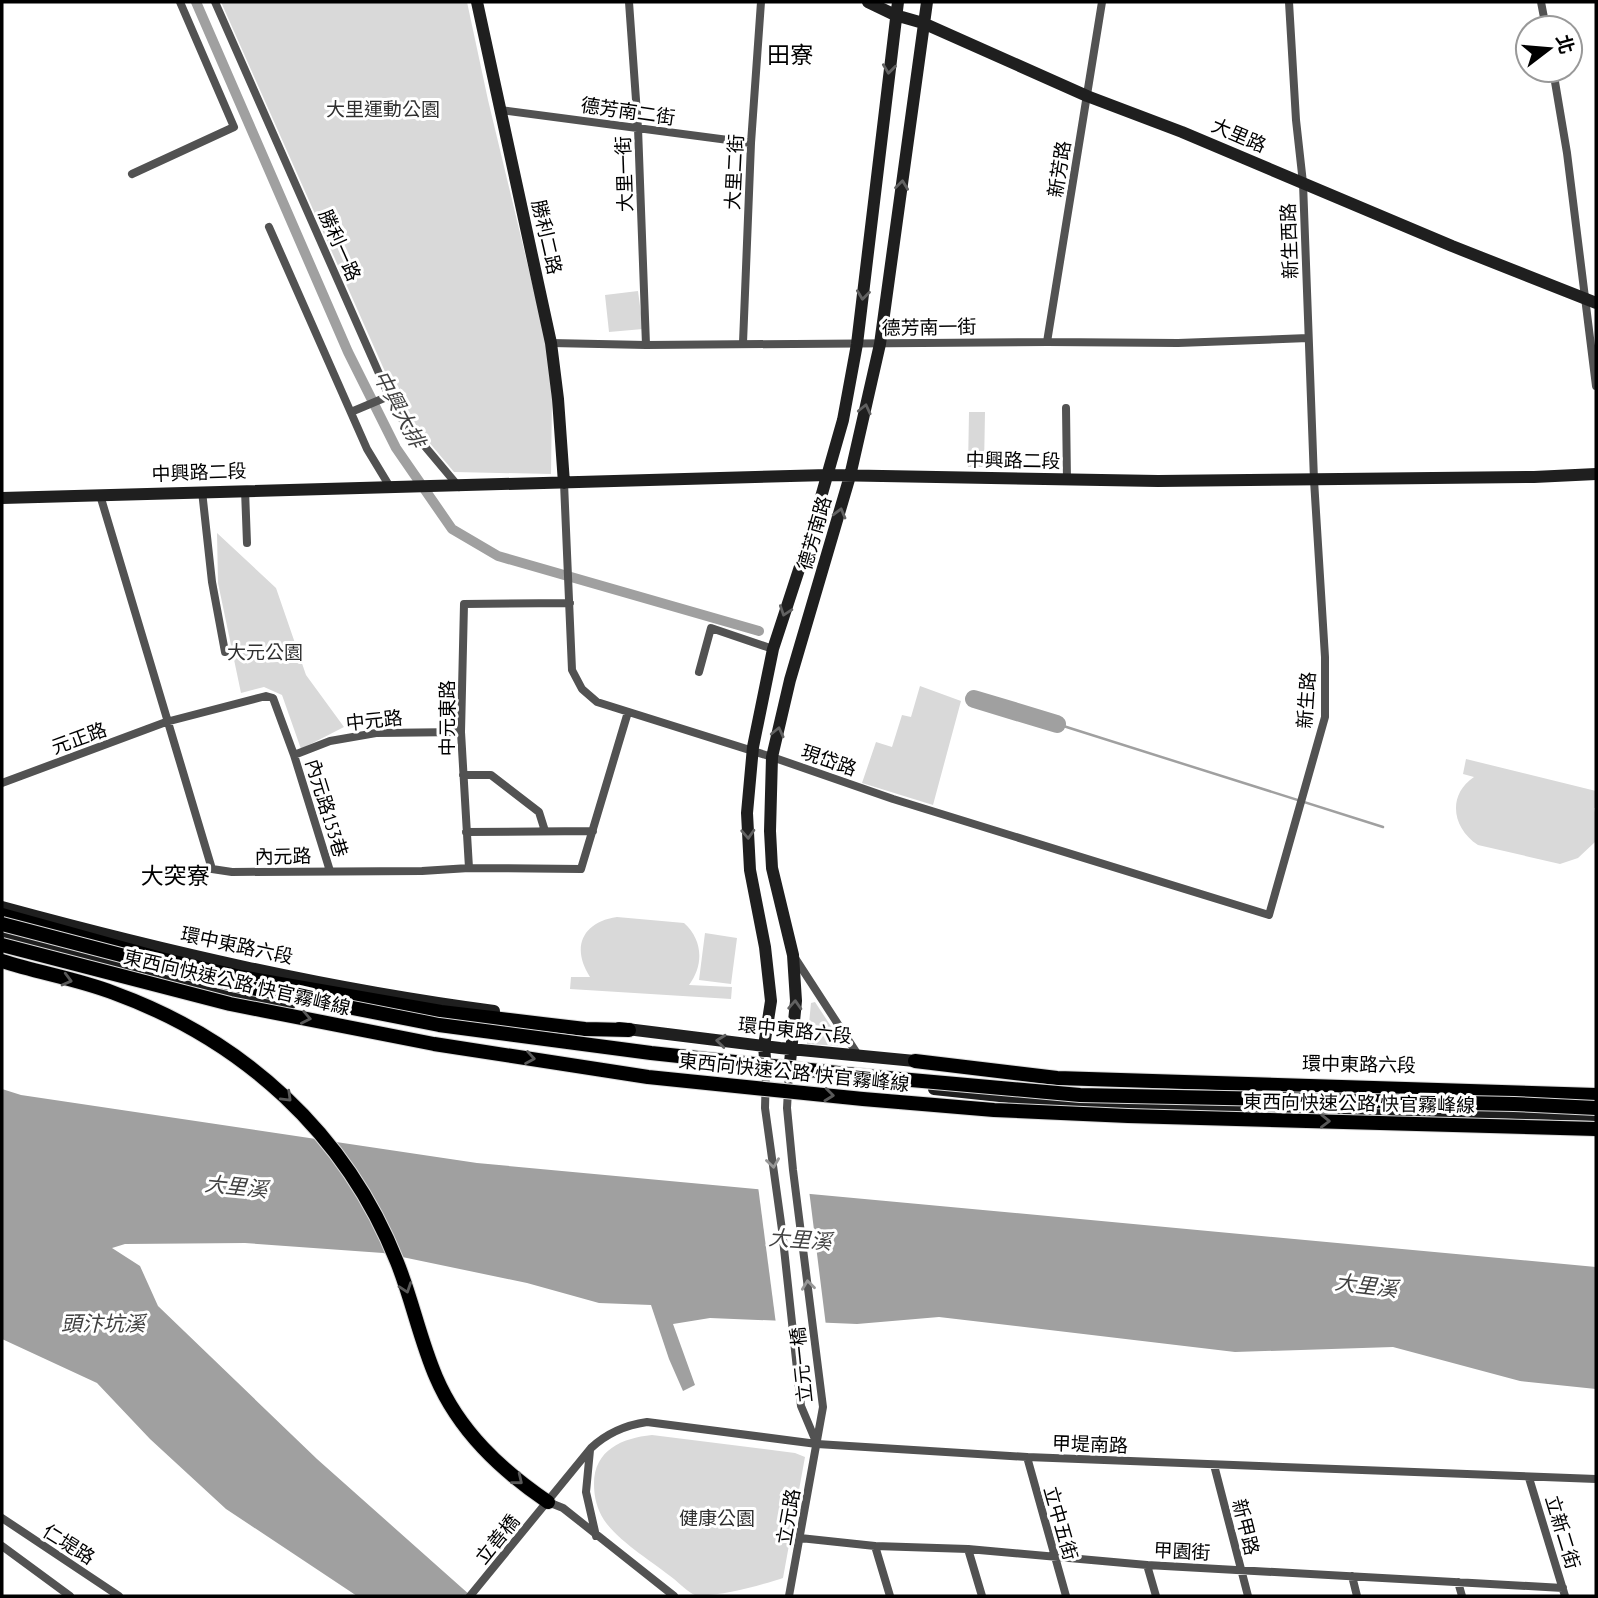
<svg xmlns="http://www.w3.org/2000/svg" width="1598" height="1598" viewBox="0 0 1598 1598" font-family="'PT Sans Narrow','Noto Sans TC',sans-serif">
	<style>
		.green { fill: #d9d9d9 }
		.water { fill: #a0a0a0 }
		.pier { fill: #fff }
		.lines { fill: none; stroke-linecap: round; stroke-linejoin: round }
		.stream { stroke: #a0a0a0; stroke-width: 2.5 }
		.canal { stroke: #a0a0a0; stroke-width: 10 }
		.river { stroke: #a0a0a0; stroke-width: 18 }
		.highway-casing { stroke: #dbdbdb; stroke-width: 16 }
		.street { stroke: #525252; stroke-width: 8 }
		.secondary { stroke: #1f1f1f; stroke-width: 12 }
		.highway { stroke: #000; stroke-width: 14 }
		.highway-bridge-casing { stroke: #dbdbdb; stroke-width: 16; stroke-linecap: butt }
		.highway-bridge { stroke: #000; stroke-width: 14 }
		.oneway { stroke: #626262 }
		.oneway2 { stroke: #595959 }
		.oneway3 { stroke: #979797 }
		.labels { text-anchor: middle; stroke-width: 6; stroke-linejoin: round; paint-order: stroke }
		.park-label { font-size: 19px; fill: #303030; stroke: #fff }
		.street-label { font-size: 19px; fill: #000; stroke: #fff }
		.water-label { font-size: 21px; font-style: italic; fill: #414141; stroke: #fff }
		.quarter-label { font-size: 23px; fill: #000; stroke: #fff }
	</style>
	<rect width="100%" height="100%" fill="#fff"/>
	<path class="green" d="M221,2H467L488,100L546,341L552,398L551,474L454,472L402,410Z
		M638,291L643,329L609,332L605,295Z
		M969,412H985L984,467H968Z
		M217,533L276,588L306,675L344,727L301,749L282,695L264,687L241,693L218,583Z
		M920,686L961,701L933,805L862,783L876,742L892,747L902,715L911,717Z
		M1466,759L1596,791V808H1594L1596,817L1595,842L1578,858L1560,864L1478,845C1452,828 1447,795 1474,777L1463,774Z
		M617,917L684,923C703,940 704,965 689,985L732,987L731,999L570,989L571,977H590C571,948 582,922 617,917Z
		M705,933L737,938L731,984L699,980Z
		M815,1002L842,1043L843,1046L807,1044L811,1003Z
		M652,1435L795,1453L805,1457L783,1578C762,1585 715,1598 695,1595C688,1592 680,1584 674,1579C653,1562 619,1542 604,1520C597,1509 594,1497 594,1484C594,1450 622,1438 652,1435Z"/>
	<path class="water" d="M2,1089L21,1095L477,1163L1596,1267V1389L1520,1381L1393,1347L1235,1352L939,1317L857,1324L710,1318L673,1324L695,1385L683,1391L669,1359L651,1305L599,1303L527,1283L383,1253L245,1243L125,1244L112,1248L140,1266L158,1306L317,1459L471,1596H357L226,1509L150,1439L97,1383L2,1339Z"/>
	<path class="pier" d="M758,1186L809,1190L826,1326L776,1324Z"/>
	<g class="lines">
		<path class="stream" d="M1057,724L1383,827"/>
		<path class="canal" d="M196,2L348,352L396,448L452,529L498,556L759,631"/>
		<path class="river" d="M974,699L1057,724"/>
		<g class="highway-casing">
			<path id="highway" d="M2,915L161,959L241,977L441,1012L585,1029L629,1030
				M2,961C39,973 78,979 114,993C243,1040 346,1133 397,1262C412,1299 420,1340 436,1377C459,1431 501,1470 548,1502
				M915,1061L1057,1078L1596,1095"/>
		</g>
		<path class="street" d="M215,2L396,412L459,487
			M629,2L638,128L646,345
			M1541,2L1546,28
			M1553,70L1567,153L1596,386
			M500,110L751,143
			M132,174L234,127L180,2
			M269,227L367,449L390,487
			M1047,342L1102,2
			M551,343L646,345L1047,342L1178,343L1308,338
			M743,343L751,143L761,2
			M1066,408L1067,481
			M351,412L389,396
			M564,483L572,670L582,689L597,702L772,757L893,799L1269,915L1325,717V657L1314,480L1303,183L1296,120L1289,2
			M245,490L247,543
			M202,491L212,582L225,652
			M100,495L212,869L232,872L422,871L469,868L581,869L628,712
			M699,672L711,628L773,649
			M294,755L330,741L376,733L461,732
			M463,775H491L539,812L545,831
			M2,783L166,722L266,696L273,698L294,755L330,871
			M466,832L593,831
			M469,868L461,732L464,604L570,603
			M795,958L858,1055
			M766,1071L765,1108L782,1230L801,1406L817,1444
			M789,1073L787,1108L793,1170L823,1407L789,1596
			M590,1450L586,1492L596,1536
			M1027,1457L1066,1596
			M1214,1465L1248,1596
			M1529,1478L1565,1596
			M548,1502L563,1508L674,1596
			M2,1518L119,1596
			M800,1538L875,1546L968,1549L1147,1565L1563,1588
			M2,1546L70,1596
			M875,1546L890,1596
			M968,1549L982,1596
			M1147,1565L1156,1596
			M1352,1576L1357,1596
			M1458,1582L1462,1596
			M470,1596L591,1448C606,1434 626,1425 647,1422L817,1444L1027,1457L1596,1479"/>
		<path class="secondary" d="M477,2L551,343L558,399L564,483
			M868,2L895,15L923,23L1087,96L1182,132L1452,246L1596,303
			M2,498L828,475L1158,481L1534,477L1596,474
			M2,907C164,951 327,989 494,1011
			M2,937L234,992L291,1003
			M619,1028L780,1048L925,1062
			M766,1071L764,1046L771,1001L765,947L750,870L747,813L753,747L773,649L809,539L843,420L857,344L898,2
			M789,1073L796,1001L793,955L772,868L770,831L772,757L790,680L850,476L880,344L927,2
			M934,1089L1046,1101L1596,1115"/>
		<use href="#highway" class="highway"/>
		<g class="highway-bridge-casing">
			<path id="highway-bridge" d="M2,924L236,985L439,1025L651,1053L866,1076L1080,1095L1514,1104L1596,1108
				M2,945L230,1004L434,1044L648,1077L863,1099L994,1110L1128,1116L1596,1129"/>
		</g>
		<use href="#highway-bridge" class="highway-bridge"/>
	</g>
	<defs><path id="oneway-chevron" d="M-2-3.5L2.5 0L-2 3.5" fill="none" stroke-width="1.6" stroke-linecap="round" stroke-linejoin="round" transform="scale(1.75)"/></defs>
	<g class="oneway">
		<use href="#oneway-chevron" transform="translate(889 69) rotate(97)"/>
		<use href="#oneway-chevron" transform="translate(902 185) rotate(-83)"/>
		<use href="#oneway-chevron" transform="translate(863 295) rotate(97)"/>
		<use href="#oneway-chevron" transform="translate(865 409) rotate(-77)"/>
		<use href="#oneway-chevron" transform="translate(840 513) rotate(-75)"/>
		<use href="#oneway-chevron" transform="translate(785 611) rotate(109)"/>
		<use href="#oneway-chevron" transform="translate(778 732) rotate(-77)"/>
		<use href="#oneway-chevron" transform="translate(748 834) rotate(87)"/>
		<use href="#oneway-chevron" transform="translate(795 1005) rotate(-87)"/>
		<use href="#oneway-chevron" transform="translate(721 1041) rotate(-174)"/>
	</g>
	<g class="oneway2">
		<use href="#oneway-chevron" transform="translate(67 980) rotate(15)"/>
		<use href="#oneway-chevron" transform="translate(306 1018) rotate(11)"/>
		<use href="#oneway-chevron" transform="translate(530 1058) rotate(9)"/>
		<use href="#oneway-chevron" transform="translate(829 1095) rotate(6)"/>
		<use href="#oneway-chevron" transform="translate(287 1097) rotate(44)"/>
		<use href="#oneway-chevron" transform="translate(1325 1121) rotate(1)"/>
		<use href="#oneway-chevron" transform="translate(406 1288) rotate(71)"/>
		<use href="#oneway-chevron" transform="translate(518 1480) rotate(39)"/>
	</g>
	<g class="oneway3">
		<use href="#oneway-chevron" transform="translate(773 1163) rotate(82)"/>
		<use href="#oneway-chevron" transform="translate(808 1285) rotate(-97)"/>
	</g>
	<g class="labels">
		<g class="park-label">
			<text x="383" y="116">大里運動公園</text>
			<text x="265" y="659">大元公園</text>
			<text x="717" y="1525">健康公園</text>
		</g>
		<g class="street-label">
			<text transform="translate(628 111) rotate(8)" y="7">德芳南二街</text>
			<text transform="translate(1239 135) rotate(23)" y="7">大里路</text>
			<text transform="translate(1059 169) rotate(-81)" y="7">新芳路</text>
			<text transform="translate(734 172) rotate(-87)" y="7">大里二街</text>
			<text transform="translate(624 174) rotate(-92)" y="7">大里一街</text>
			<text transform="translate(547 237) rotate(77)" y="7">勝利二路</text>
			<text transform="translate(1289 241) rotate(-92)" y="7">新生西路</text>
			<text transform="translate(340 245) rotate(66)" y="7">勝利一路</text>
			<text transform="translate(929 327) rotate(-1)" y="7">德芳南一街</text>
			<text transform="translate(1013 460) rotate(1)" y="7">中興路二段</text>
			<text transform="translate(199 472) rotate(-2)" y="7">中興路二段</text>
			<text transform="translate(814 533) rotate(-74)" y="7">德芳南路</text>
			<text transform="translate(1306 700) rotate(-86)" y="7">新生路</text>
			<text transform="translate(447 718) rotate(-90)" y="7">中元東路</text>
			<text transform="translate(374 720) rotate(-6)" y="7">中元路</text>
			<text transform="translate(79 738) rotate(-20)" y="7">元正路</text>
			<text transform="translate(829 760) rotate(19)" y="7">現岱路</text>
			<text transform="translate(327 808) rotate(73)" y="7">內元路153巷</text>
			<text transform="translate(283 856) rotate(-1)" y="7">內元路</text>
			<text transform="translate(237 945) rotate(12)" y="7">環中東路六段</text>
			<text transform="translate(237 982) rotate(13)" y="7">東西向快速公路 快官霧峰線</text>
			<text transform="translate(795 1030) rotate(6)" y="7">環中東路六段</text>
			<text transform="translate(1359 1064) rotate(1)" y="7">環中東路六段</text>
			<text transform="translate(794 1072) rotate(6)" y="7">東西向快速公路 快官霧峰線</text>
			<text transform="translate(1359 1103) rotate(1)" y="7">東西向快速公路 快官霧峰線</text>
			<text transform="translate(801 1365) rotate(-96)" y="7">立元一橋</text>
			<text transform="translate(1090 1444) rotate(2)" y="7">甲堤南路</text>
			<text transform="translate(788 1517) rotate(-80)" y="7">立元路</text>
			<text transform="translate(1061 1523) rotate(74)" y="7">立中五街</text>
			<text transform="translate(1246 1527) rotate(76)" y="7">新甲路</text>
			<text transform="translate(1563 1532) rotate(73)" y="7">立新二街</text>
			<text transform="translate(497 1539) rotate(-51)" y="7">立善橋</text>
			<text transform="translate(69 1544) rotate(32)" y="7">仁堤路</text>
			<text transform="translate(1182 1551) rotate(3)" y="7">甲園街</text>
		</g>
		<g class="water-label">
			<text transform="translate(399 409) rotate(62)" y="7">中興大排</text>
			<text transform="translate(236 1187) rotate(6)" y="7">大里溪</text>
			<text transform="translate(800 1240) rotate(4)" y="7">大里溪</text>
			<text transform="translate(1366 1286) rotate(7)" y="7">大里溪</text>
			<text x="103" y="1331">頭汴坑溪</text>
		</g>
		<g class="quarter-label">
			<text x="790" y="63">田寮</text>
			<text x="175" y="884">大突寮</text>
		</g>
	</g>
	<rect width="1598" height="1598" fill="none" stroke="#000000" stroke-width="7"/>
	<g transform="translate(1549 49) rotate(74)"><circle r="33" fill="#ffffff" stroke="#999999" stroke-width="2"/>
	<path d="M0-5L12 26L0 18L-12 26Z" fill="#000000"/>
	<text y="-10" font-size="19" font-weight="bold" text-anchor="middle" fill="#000000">北</text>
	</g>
</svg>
